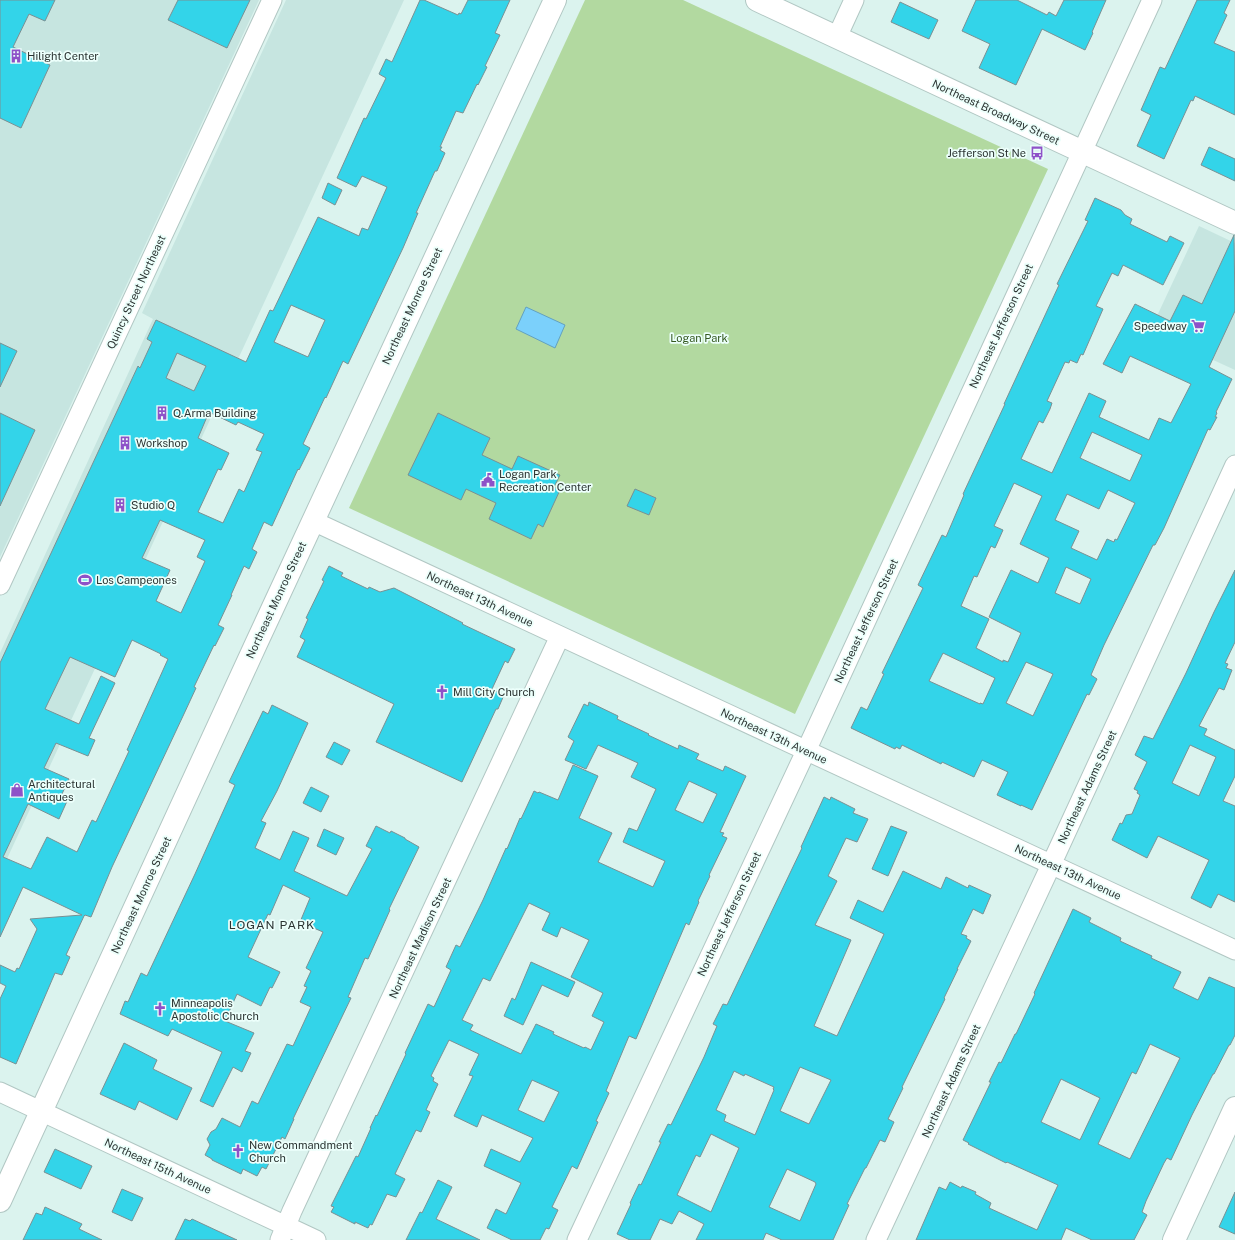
<svg xmlns="http://www.w3.org/2000/svg" width="1235" height="1240" viewBox="0 0 1235 1240" font-family="'Public Sans',sans-serif">
	<style>
		.built { fill: #c6e5e0 }
		.green { fill: #b2d9a0 }
		.water { fill: #7bd0fb; stroke: #63a1bf }
		.building { fill: #33d4e9; stroke: #7a9093; fill-rule: evenodd }
		.lines { fill: none; stroke-linecap: round; stroke-linejoin: round }
		.street-casing { stroke: #b1c7c3; stroke-width: 21 }
		.secondary-casing { stroke: #b1c7c3; stroke-width: 24 }
		.street { stroke: #fff; stroke-width: 19 }
		.secondary { stroke: #fff; stroke-width: 22 }
		.labels { text-anchor: middle; stroke-width: 3.5; stroke-linejoin: round; paint-order: stroke }
		.poi-label { font-size: 11px; fill: #2b3432; stroke: #ecfffb; text-anchor: start }
		.street-label { font-size: 11px; fill: #2b3432; stroke: #ecfffb }
		.park-label { font-size: 11px; fill: #34581f; stroke: #ecfffb }
		.neighbourhood-label { font-size: 12px; letter-spacing: 1px; fill: #2b3432; stroke: #ecfffb }
	</style>
	<rect width="100%" height="100%" fill="#dbf3ee"/>
	<path class="built" d="M0,0H259L0,557Z
		M286,0H404L0,874V653L153,319L142,313Z
		M1199,226L1235,243V370L1150,331Z"/>
	<path class="green" d="M585,0H683L1048,169L795,714L349,508Z"/>
	<path class="water" d="M526,307L565,325L555,348L516,329Z"/>
	<path class="building" d="M0,0H55L45,21L29,14L13,47L50,65L21,128L0,118Z
		M178,0H250L227,48L168,20Z
		M420,0H424L458,15L459,13L461,14L468,0H510L495,33L500,35L485,66L487,67L478,85L477,84L463,113L456,111L440,147H442L440,150L445,153L437,171H435L416,213H418L403,248L348,364L343,361L326,398L325,397L303,444L310,448L299,470L298,469L272,526L264,522L252,549L257,552L249,569L244,566L231,595H232L218,625L224,628L215,646L214,645L194,687L196,688L183,716L112,867L91,917L85,915L84,916L66,955L70,957L62,975L55,973L16,1064L0,1057V999L6,986L0,983V965L15,972L17,968L19,969L37,929L30,919L82,915L23,887L0,937V663L138,366L140,368L152,342L147,339L156,320L246,362L270,310L273,311L318,217L359,236L362,228L368,230L387,187L362,176L356,187L337,178L364,118L366,119L386,78L379,74L386,59L392,62ZM291,305L325,320L308,357L274,342ZM177,353L206,366L194,391L166,378ZM209,412L236,425L238,422L264,434L256,450L262,452L244,492L239,489L223,523L198,512L218,469L221,470L229,453L198,438ZM160,520L205,540L197,557L205,561L181,613L156,601L170,570L142,558ZM132,640L161,654L160,655L168,659L127,750L129,751L96,822L92,820L77,852L47,837L31,869L3,857L28,804L59,819L68,799L61,796L69,779L44,768L56,743L88,756L95,740L89,738L115,683L101,676L79,724L45,709L70,657L115,677Z
		M976,0H1017L1047,15L1049,12L1056,16L1064,0H1106L1092,32L1093,33L1085,50L1042,29L1016,85L979,68L990,44L962,31Z
		M1197,0H1230L1224,13L1227,15L1214,43L1235,52V115L1195,96L1193,101L1191,100L1164,159L1137,146L1151,115L1141,110L1160,67L1165,69Z
		M900,2L938,20L929,39L891,22Z
		M1209,147L1235,159V181L1201,165Z
		M328,183L342,190L335,205L322,198Z
		M1095,198L1121,210L1125,215L1132,219L1130,224L1167,242L1170,236L1184,243L1163,285L1123,265L1118,276L1112,273L1096,306L1103,309L1083,355L1081,354L1077,363L1070,360L1069,363L1065,362L1047,401L1052,403L1050,409L1043,423L1039,421L1021,459L1052,473L1089,393L1106,401L1099,417L1149,440L1159,418L1171,423L1191,384L1130,356L1122,373L1103,364L1135,304L1170,321L1183,295L1202,304L1234,235L1235,311L1209,367L1232,379L1216,412L1217,413L1215,417H1217L1210,430L1208,429L1164,528L1155,545H1153L1104,645L1091,675L1097,679L1089,695L1087,694L1032,810L1021,805V806L997,795L1008,772L982,760L974,777L942,762L941,764L902,745L900,749L896,747L895,749L851,728L861,707L867,710L883,676L884,674L882,673L923,588L918,585L942,535L946,537L964,495L963,494L1005,404H1004L1059,285L1057,284L1088,221L1085,220ZM1092,432L1142,455L1130,481L1080,458ZM1014,483L1042,496L1020,544L1049,558L1038,583L1011,570L989,617L1021,633L1008,662L1003,660V662L976,648L989,619L961,606L974,576L977,577L991,546L995,548L1003,530L994,526ZM1108,490L1135,503L1117,540L1115,539L1114,542L1107,539L1097,560L1071,548L1079,531L1055,520L1067,494L1099,509ZM1066,567L1091,579L1080,604L1055,593ZM943,653L995,678L983,704L980,703V704L929,681ZM1026,662L1053,674L1033,716L1006,703Z
		M0,343L17,351L0,387Z
		M0,413L35,430L0,506Z
		M438,413L490,438L482,455L512,469L518,456L560,475L554,487L560,490L543,527L538,524L531,539L489,519L496,503L466,489L461,500L408,475Z
		M635,489L656,498L649,515L627,506Z
		M329,566L343,573L341,576L368,589L369,587L380,592L394,588L463,623L462,624L515,649L508,663L505,661L492,689L504,695L498,709H496L462,782L376,742L394,704L297,657L305,640L300,637L308,619L306,618L324,581L322,580Z
		M1235,570V642L1225,663L1228,664L1226,668L1232,670L1224,690L1219,688L1199,726L1207,729L1204,735L1235,750V776L1223,801L1235,806V902L1218,894L1211,908L1191,898L1209,860L1158,836L1147,858L1112,840L1120,823L1122,824L1126,815L1132,814L1140,795L1137,793L1138,791L1134,789L1147,762L1135,755L1144,736L1153,739L1186,673L1214,612ZM1190,745L1216,757L1199,796L1172,783Z
		M589,702L618,716L617,719L649,734L648,735L678,749L679,745L699,754L696,759L723,771L725,766L746,776L720,832L724,833L722,836L727,838L709,875L710,876L698,901L699,902L689,925L686,923L636,1039L629,1036L606,1091L609,1093L596,1121L598,1122L577,1169L572,1166L552,1207L558,1210L549,1229L546,1228L540,1240H512L487,1228L496,1209L506,1214L521,1183L484,1166L491,1149L520,1162L533,1138L482,1115L477,1127L454,1116L473,1076L469,1075L479,1054L449,1040L431,1076L434,1078L433,1081L438,1084L426,1110L430,1112L421,1132L416,1130L395,1174L405,1179L396,1197L387,1194L372,1225L370,1224L368,1228L355,1222V1224L331,1212L334,1207L331,1206L356,1156L358,1157L371,1128H370L376,1115L377,1116L406,1054L405,1053L428,1004L434,1007L451,970L446,967L456,945L460,947L483,900L506,848L507,849L520,818L521,819L534,791L538,793L539,792L558,800L573,765L598,776L579,818L612,833L598,862L653,887L665,861L623,842L629,828L637,831L656,789L631,777L638,763L598,745L586,769L565,760L574,741L568,737L584,704L588,706ZM689,781L717,794L703,823L675,810ZM529,903L550,913L542,930L557,937L561,927L589,940L571,977L603,993L592,1016L604,1022L591,1050L585,1047L584,1048L553,1034L554,1032L536,1024L521,1054L470,1030L473,1025L462,1020L483,978L490,981ZM532,1080L559,1092L544,1122L518,1110Z
		M272,705L308,723L277,791L261,821L266,823L255,848L280,860L293,831L309,838L294,871L347,896L372,849L366,846L376,826L390,833L391,831L405,838V839L419,847L389,909L390,910L368,959L365,958L348,997L351,998L293,1119H294L285,1139L282,1137L266,1169L262,1167L257,1176L243,1169L241,1174L212,1160V1159L205,1155L210,1145L207,1139L211,1132L216,1129L222,1118L240,1127L252,1101L258,1104L287,1044L293,1046L311,1007L300,1002L307,987L304,986L311,971L306,968L323,932L300,922L310,898L283,885L270,915L268,914L248,957L280,972L272,988L270,987L261,1006L237,994L225,1021L254,1033L245,1051L251,1053L242,1072L233,1067L213,1107L200,1101L222,1052L172,1029L168,1036L120,1014L125,1001L128,1002L141,973L147,976L195,874L235,785L229,782L263,711L268,714Z
		M334,742L350,750L342,765L326,757Z
		M311,787L329,796L321,812L303,803Z
		M824,797L830,800L831,797L855,809L853,813L868,819L857,842L846,838L828,876L837,881L815,925L851,940L814,1026L837,1036L884,934L850,918L858,900L883,912L903,871L941,889L946,877L968,888L969,885L991,895L983,914L973,909L961,934L967,936L966,938L971,941L957,969H958L944,998L945,999L902,1087L903,1088L888,1119L894,1122L885,1142L880,1140L866,1168H865L847,1204L849,1205L833,1240H782L766,1233L763,1240H696L704,1224L679,1211L672,1224L660,1219L650,1240H630L617,1234L631,1204L630,1203L639,1184L641,1185L661,1142H659L668,1124L671,1125L704,1057L717,1026L713,1024L723,1004L727,1005L802,848L801,847ZM800,1067L831,1080L809,1124L780,1111ZM734,1071L744,1076L745,1074L774,1087L773,1089L774,1090L755,1135L724,1121L726,1115L716,1110ZM711,1134L739,1148L711,1212L677,1195L696,1155L700,1157ZM787,1169L815,1182L816,1184L800,1221L769,1207Z
		M891,826L907,832L888,876L872,869Z
		M324,829L344,838L336,855L317,846Z
		M1073,909L1091,918L1089,922L1121,938L1120,941L1152,956L1151,958L1181,972L1173,988L1198,1000L1209,977L1235,988V1035L1230,1045H1229L1214,1074H1213L1192,1115L1171,1160L1167,1158L1164,1163L1146,1201L1142,1212L1147,1215L1134,1240H1092L1066,1228L1061,1240H916L939,1187L946,1190L950,1182L961,1188L962,1186L976,1192L975,1194L991,1203L989,1208L1037,1230L1058,1185L1007,1162L1006,1163L968,1144L969,1143L963,1140L991,1082H989L999,1062L1001,1063L1015,1034H1016L1035,994L1034,993ZM1150,1044L1180,1058L1130,1159L1098,1144L1132,1072L1136,1074ZM1061,1079L1100,1098L1080,1140L1041,1122Z
		M531,962L575,982L568,997L542,985L523,1025L504,1016L512,998L515,1000Z
		M124,1043L157,1060L153,1069L192,1088L177,1120L139,1101L135,1110L100,1094Z
		M55,1149L92,1166L81,1189L44,1172Z
		M438,1180L452,1187L436,1219L480,1240H406L420,1212L422,1213Z
		M122,1189L143,1198L132,1221L112,1212Z
		M1235,1192V1234L1219,1227Z
		M45,1207L82,1224L79,1229L102,1240H23L36,1213L42,1215Z
		M185,1219L190,1221L192,1219L237,1240H175Z"/>
	<g class="lines">
		<g class="street-casing">
			<path id="street" d="M837,37L854,0
				M313,521L1235,950
				M0,585L272,0
				M0,1092L316,1240
				M280,1240L292,1211L560,636
				M577,1240L806,751L1152,0
				M876,1240L1051,865L1235,465"/>
		</g>
		<g class="secondary-casing">
			<path id="secondary" d="M757,0L1235,223
				M0,1201L256,644L555,0
				M1174,1240L1235,1108"/>
		</g>
		<use href="#street" class="street"/>
		<use href="#secondary" class="secondary"/>
	</g>
	<defs>
		<g id="building-bare" transform="scale(1.08)"><path d="M-4-6H4V6H1V3H-1V6H-4ZM-2.5-4.3h1.7v1.8h-1.7ZM.8-4.3h1.7v1.8H.8ZM-2.5-1h1.7V.8h-1.7ZM.8-1h1.7V.8H.8Z" fill="#8e52c8" stroke="#ecfffb" stroke-width="2.5" paint-order="stroke"/></g>
		<g id="bus-bare" transform="scale(1.08)"><path d="M-5-6H5V4H4V6H2V4H-2V6H-4V4H-5ZM-3.5-4V0h7V-4ZM-3.5 1.2v1.5H-2V1.2ZM2 1.2v1.5H3.5V1.2Z" fill="#8e52c8" stroke="#ecfffb" stroke-width="2.5" paint-order="stroke"/></g>
		<g id="supermarket-bare" transform="scale(1.08)"><path d="M-6-5.5h2.5l.6 2H6L4.5 2H-2.5L-4.4-4H-6ZM-1.5 3.2a1.3 1.3 0 1 0 .1 0ZM3 3.2a1.3 1.3 0 1 0 .1 0Z" fill="#8e52c8" stroke="#ecfffb" stroke-width="2.5" paint-order="stroke"/></g>
		<g id="civic-bare" transform="scale(1.08)"><path d="M-.6-6.5H3V-4.5H.6V-3L4-1V1h2V6H-6V1h2V-1L-.6-3ZM-1.2 2.5V6h2.4V2.5Z" fill="#8e52c8" stroke="#ecfffb" stroke-width="2.5" paint-order="stroke"/></g>
		<g id="stadium-bare" transform="scale(1.08)"><path d="M0-5a6.5 5 0 1 0 0 10a6.5 5 0 1 0 0-10ZM-3.5-1.8h7v3.6h-7Z" fill="#8e52c8" stroke="#ecfffb" stroke-width="2.5" paint-order="stroke"/></g>
		<g id="church-bare" transform="scale(1.08)"><path d="M-1.2-6h2.4v3.5h3.3v2.4h-3.3V6h-2.4V-.1h-3.3v-2.4h3.3Z" fill="#8e52c8" stroke="#ecfffb" stroke-width="2.5" paint-order="stroke"/></g>
		<g id="shop-bare" transform="scale(1.08)"><path d="M-5-2.5h2.3a2.7 3.5 0 0 1 5.4 0H5L5.5 6h-11ZM-1.5-2.5h3a1.5 2.3 0 0 0-3 0Z" fill="#8e52c8" stroke="#ecfffb" stroke-width="2.5" paint-order="stroke"/></g>
	</defs>
	<g fill-rule="evenodd">
		<use href="#building-bare" x="16" y="56"/>
		<use href="#bus-bare" x="1037" y="153"/>
		<use href="#supermarket-bare" x="1198" y="326"/>
		<use href="#building-bare" x="162" y="413"/>
		<use href="#building-bare" x="125" y="443"/>
		<use href="#civic-bare" x="488" y="480"/>
		<use href="#building-bare" x="120" y="505"/>
		<use href="#stadium-bare" x="85" y="580"/>
		<use href="#church-bare" x="442" y="692"/>
		<use href="#shop-bare" x="17" y="790"/>
		<use href="#church-bare" x="160" y="1009"/>
		<use href="#church-bare" x="238" y="1151"/>
	</g>
	<g class="labels">
		<g class="poi-label">
			<text x="27" y="60">Hilight Center</text>
			<text x="1026" y="157" text-anchor="end">Jefferson St Ne</text>
			<text x="1187" y="330" text-anchor="end">Speedway</text>
			<text x="173" y="417">Q.Arma Building</text>
			<text x="136" y="447">Workshop</text>
			<text x="499" y="478">Logan Park<tspan x="499" dy="13">Recreation Center</tspan></text>
			<text x="131" y="509">Studio Q</text>
			<text x="96" y="584">Los Campeones</text>
			<text x="453" y="696">Mill City Church</text>
			<text x="28" y="788">Architectural<tspan x="28" dy="13">Antiques</tspan></text>
			<text x="171" y="1007">Minneapolis<tspan x="171" dy="13">Apostolic Church</tspan></text>
			<text x="249" y="1149">New Commandment<tspan x="249" dy="13">Church</tspan></text>
		</g>
		<g class="street-label">
			<text transform="translate(996 112) rotate(25)" y="4">Northeast Broadway Street</text>
			<text transform="translate(136 292) rotate(-65)" y="4">Quincy Street Northeast</text>
			<text transform="translate(412 306) rotate(-65)" y="4">Northeast Monroe Street</text>
			<text transform="translate(1001 326) rotate(-65)" y="4">Northeast Jefferson Street</text>
			<text transform="translate(480 599) rotate(25)" y="4">Northeast 13th Avenue</text>
			<text transform="translate(276 600) rotate(-65)" y="4">Northeast Monroe Street</text>
			<text transform="translate(866 621) rotate(-65)" y="4">Northeast Jefferson Street</text>
			<text transform="translate(774 736) rotate(25)" y="4">Northeast 13th Avenue</text>
			<text transform="translate(1087 787) rotate(-65)" y="4">Northeast Adams Street</text>
			<text transform="translate(1068 872) rotate(25)" y="4">Northeast 13th Avenue</text>
			<text transform="translate(141 895) rotate(-65)" y="4">Northeast Monroe Street</text>
			<text transform="translate(729 914) rotate(-65)" y="4">Northeast Jefferson Street</text>
			<text transform="translate(420 938) rotate(-65)" y="4">Northeast Madison Street</text>
			<text transform="translate(951 1081) rotate(-65)" y="4">Northeast Adams Street</text>
			<text transform="translate(158 1166) rotate(25)" y="4">Northeast 15th Avenue</text>
		</g>
		<g class="park-label">
			<text x="699" y="342">Logan Park</text>
		</g>
		<g class="neighbourhood-label">
			<text x="272" y="929">LOGAN PARK</text>
		</g>
	</g>
</svg>
